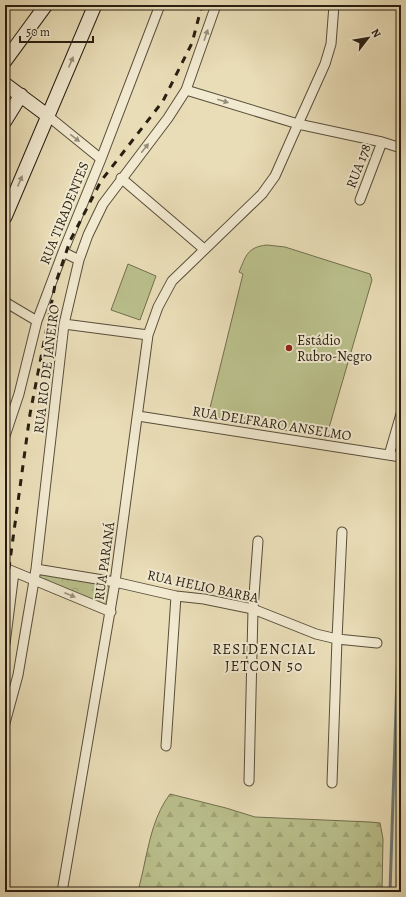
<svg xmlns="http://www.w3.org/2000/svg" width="406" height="897" viewBox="0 0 406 897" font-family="Alegreya,serif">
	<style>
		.forest { fill: url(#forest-firs); stroke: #716f4e }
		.park { fill: url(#park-crowns); stroke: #716f4e }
		.pitch { fill: #bac08c; stroke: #716f4e }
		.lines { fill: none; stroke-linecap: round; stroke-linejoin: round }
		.stream { stroke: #6e7b76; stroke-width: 3 }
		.street-casing { stroke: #584e3a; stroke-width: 11 }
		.secondary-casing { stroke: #281e11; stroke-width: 15 }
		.street { stroke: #f1e9d0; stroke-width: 9 }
		.secondary { stroke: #f1e9d0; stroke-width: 13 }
		.rail { stroke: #281e11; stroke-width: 3; stroke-dasharray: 7 7; stroke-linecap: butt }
		.oneway { fill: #978e7a }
		.poi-dot { fill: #8f2418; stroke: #f1e9d0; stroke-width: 1.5 }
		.labels { text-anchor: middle; stroke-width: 4; stroke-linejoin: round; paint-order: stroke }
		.street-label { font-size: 14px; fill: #281e11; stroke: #f1e9d0 }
		.poi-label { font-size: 14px; fill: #281e11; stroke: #f1e9d0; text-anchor: start }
		.neighbourhood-label { font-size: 15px; letter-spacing: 1px; fill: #281e11; stroke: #f1e9d0 }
	</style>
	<defs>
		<pattern id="forest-firs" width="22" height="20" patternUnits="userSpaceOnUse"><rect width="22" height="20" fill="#bac08c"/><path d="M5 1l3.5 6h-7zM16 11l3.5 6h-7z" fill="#a0a578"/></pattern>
		<pattern id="park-crowns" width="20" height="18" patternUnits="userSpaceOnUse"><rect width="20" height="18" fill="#bac08c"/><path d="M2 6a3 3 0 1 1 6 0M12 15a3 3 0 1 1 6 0" fill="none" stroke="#a0a578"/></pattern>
	</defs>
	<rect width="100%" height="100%" fill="#e9ddb7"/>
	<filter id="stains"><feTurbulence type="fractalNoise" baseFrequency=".005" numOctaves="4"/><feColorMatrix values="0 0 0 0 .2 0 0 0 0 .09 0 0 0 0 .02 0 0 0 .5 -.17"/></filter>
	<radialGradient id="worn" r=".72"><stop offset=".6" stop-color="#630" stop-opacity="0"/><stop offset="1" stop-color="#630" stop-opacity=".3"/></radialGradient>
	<path class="forest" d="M170,794L226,808L255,817L370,822L380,823L383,839L382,892H138C140,882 143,872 145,861C150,838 155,814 170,794Z"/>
	<path class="park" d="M38,571L113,585L108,607L37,579Z"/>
	<path class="pitch" d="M267,245L285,247L370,274L372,280L326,438L208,416L243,274L239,272C246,256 247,247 267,245Z
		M128,264L156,276L140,320L111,310Z"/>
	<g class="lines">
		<path class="stream" d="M390,892L399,616L401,596"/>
		<g class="street-casing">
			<path id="street" d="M186,90L298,124L382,142L401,148
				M48,116L101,159
				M121,178L204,249
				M360,200L382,142
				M63,252L79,260
				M5,302L37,321
				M64,324L148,335
				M138,416L401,457
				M5,436L19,394L37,321L63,252L101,159L160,5
				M389,455L401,414
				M5,568L111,612
				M36,569L115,582L176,596L204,599L253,609L316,634L337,639L377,643
				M5,644L14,572
				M5,723L18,675L36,569L64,324L79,260L88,235L103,204L168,118L186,90L216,5
				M166,746L176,596
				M249,781L253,609L258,541
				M332,783L337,639L342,532
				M62,892L115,582L148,335L158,307L172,281L262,194L275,176L298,124L325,64L331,44L334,5"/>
		</g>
		<g class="secondary-casing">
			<path id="secondary" d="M5,61L46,5
				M5,84L48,116
				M5,121L21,95
				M5,217L95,5"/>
		</g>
		<use href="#street" class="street"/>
		<use href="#secondary" class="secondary"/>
		<path class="rail" d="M5,597L30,414L55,285L70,241L101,181L163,101L192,43L202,5"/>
	</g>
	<defs><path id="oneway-solid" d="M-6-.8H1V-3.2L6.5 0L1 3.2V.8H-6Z"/></defs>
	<g class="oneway">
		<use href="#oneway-solid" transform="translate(206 35) rotate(-71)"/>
		<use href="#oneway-solid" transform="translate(71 62) rotate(-67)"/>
		<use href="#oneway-solid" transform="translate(223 101) rotate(17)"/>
		<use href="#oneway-solid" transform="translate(75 138) rotate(38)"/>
		<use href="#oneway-solid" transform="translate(145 148) rotate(-52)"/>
		<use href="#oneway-solid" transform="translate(20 181) rotate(-67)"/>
		<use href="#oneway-solid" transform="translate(70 595) rotate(22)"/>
	</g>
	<circle class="poi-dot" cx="289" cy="348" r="4"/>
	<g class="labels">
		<g class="street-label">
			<text transform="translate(358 166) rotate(-69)" y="5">RUA 178</text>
			<text transform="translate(64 213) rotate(-68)" y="5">RUA TIRADENTES</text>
			<text transform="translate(46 369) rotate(-83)" y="5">RUA RIO DE JANEIRO</text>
			<text transform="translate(272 423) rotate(9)" y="5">RUA DELFRARO ANSELMO</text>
			<text transform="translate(104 561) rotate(-82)" y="5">RUA PARANÁ</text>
			<text transform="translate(203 586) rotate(12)" y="5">RUA HELIO BARBA</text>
		</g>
		<g class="poi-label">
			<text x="297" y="345">Estádio<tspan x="297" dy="16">Rubro-Negro</tspan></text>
		</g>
		<g class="neighbourhood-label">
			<text x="264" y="654">RESIDENCIAL<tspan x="264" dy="17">JETCON 50</tspan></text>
		</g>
	</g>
	<rect width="406" height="897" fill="none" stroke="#e9ddb7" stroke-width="20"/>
	<rect x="6" y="6" width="394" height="885" fill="none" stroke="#281e11" stroke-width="2"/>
	<rect x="10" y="10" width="386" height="877" fill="none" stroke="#281e11"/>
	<g transform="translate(368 38) rotate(59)" stroke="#f1e9d0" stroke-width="3" paint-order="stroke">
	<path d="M0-3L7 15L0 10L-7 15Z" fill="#281e11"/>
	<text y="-6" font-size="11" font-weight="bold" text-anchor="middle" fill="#281e11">N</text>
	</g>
	<path d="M20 36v6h73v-6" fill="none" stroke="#281e11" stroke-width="2"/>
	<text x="26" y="36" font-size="12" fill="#281e11" stroke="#f1e9d0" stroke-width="3" paint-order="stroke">50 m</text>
	<rect width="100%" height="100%" filter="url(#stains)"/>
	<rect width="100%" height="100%" fill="url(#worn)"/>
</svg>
